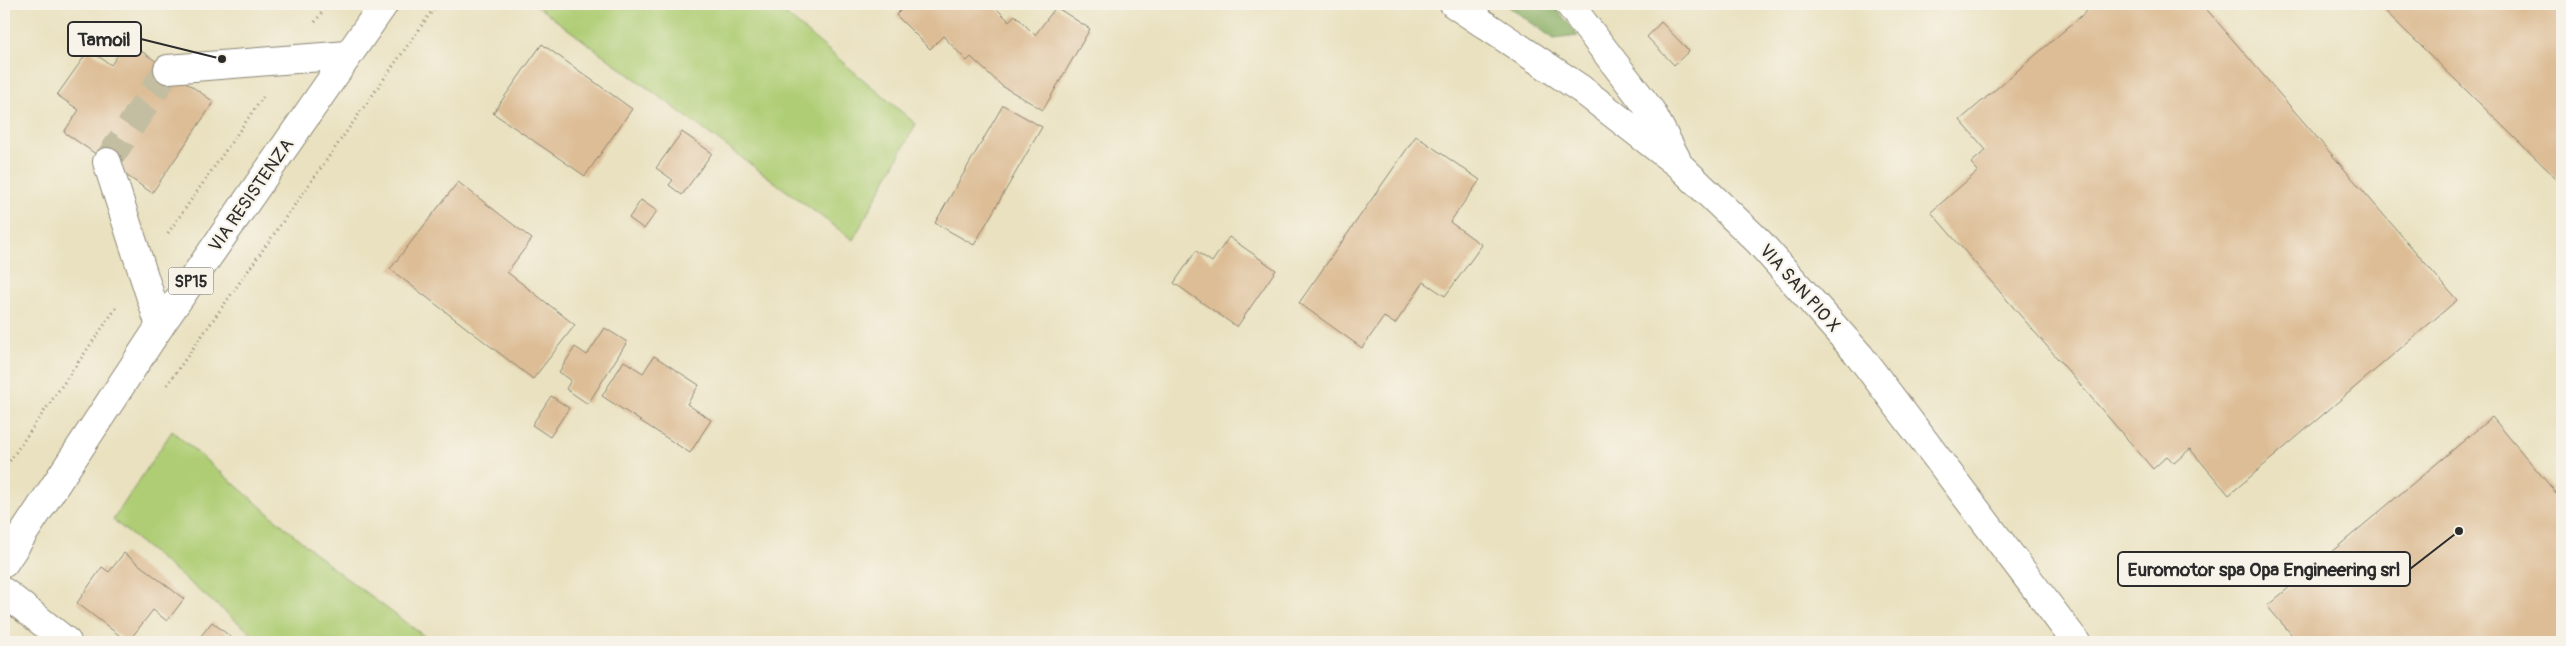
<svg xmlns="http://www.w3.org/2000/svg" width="2566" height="646" viewBox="0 0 2566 646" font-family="Pangolin,sans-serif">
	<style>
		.green { fill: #afcd75; stroke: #6d7c50 }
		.forest { fill: #8bb066; stroke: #5b6e48 }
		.building { fill: #ddbd96 }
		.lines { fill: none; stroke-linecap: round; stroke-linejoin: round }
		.minor-tunnel { stroke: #c3bda1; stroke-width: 28; stroke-dasharray: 28 14; stroke-linecap: butt }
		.minor-casing { stroke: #8a8675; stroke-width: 30 }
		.major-casing { stroke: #8a8675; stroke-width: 30 }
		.path { stroke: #8a8675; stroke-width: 3; stroke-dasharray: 1 4; stroke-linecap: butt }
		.minor { stroke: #fff; stroke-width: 28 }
		.major { stroke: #fff; stroke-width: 28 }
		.labels { text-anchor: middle; stroke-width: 4.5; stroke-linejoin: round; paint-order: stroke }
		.shield { fill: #f7f3e8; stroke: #686764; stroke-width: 1 }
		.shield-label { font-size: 16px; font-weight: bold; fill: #2b2b2b }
		.street-label { font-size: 18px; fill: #2b2b2b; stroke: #f7f3e8 }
		.leader { fill: none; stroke: #2b2b2b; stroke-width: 2 }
		.callout-dot { fill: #2b2b2b; stroke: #f7f3e8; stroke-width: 2 }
		.callout { fill: #f7f3e8; stroke: #2b2b2b; stroke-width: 2 }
		.callout-label { font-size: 19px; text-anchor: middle; font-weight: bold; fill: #2b2b2b }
	</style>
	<rect width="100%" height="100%" fill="#f7f3e8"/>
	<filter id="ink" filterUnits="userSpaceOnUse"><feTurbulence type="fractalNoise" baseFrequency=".02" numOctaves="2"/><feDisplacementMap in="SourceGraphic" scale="10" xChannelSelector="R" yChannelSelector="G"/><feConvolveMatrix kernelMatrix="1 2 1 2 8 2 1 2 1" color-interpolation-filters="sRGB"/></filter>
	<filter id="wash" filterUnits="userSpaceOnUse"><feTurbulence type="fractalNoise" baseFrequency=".0096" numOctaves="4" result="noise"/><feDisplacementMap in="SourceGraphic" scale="20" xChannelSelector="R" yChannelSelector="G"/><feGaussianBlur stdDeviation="1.12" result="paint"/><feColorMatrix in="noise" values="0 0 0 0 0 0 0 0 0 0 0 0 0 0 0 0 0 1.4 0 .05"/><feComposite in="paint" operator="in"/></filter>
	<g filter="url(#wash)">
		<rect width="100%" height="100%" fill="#e9e1bf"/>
		<path class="green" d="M534,4H777L776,6L916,124L853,240Z
			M172,431L334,569L432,642H262L113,520Z"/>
		<path class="forest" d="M1505,4H1553L1578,36L1554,39Z"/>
		<g id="blocks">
			<path class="building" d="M907,4H992L1009,21L1015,15L1035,35L1056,7L1090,29L1043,110L1002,86L971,57L967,61L943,36L930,49L896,15Z
				M2095,4H2202L2457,300L2229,495L2190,449L2174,463L2167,456L2153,469L1931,212L1978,171L1971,163L1986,150L1960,120Z
				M2378,4H2562V184Z
				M1661,22L1689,51L1674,65L1647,37Z
				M127,41L214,102L152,193L64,132L79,110L57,95L89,50L111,65Z
				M542,44L632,109L585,176L493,113Z
				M1003,105L1042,127L974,245L935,223Z
				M682,132L712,153L682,195L669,185L673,180L656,168Z
				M1416,136L1480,180L1450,222L1482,245L1445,296L1424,282L1395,324L1384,317L1362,348L1299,303Z
				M458,182L532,239L507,272L575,325L533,379L390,269Z
				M641,200L657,211L644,229L629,218Z
				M1229,237L1276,270L1237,327L1174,283L1196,251L1212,262Z
				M605,328L627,342L588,404L566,389L571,380L559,372L575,347L587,355Z
				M654,356L699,385L687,404L711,420L690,453L602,396L624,361L643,373Z
				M551,396L569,408L550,437L532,425Z
				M2492,417L2562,500V642H2298L2267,606Z
				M124,553L184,599L167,621L153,610L128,642L77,603L102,567L109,572Z
				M212,622L237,642H196Z"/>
		</g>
	</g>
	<g filter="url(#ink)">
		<use href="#blocks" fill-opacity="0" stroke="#8a8675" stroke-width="1"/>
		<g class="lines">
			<path class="minor-tunnel" d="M107,162L168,69"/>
			<g class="minor-casing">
				<path id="minor" d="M1454,4L1581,89L1680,166L1759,242L1860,356L2076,642
					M1569,4L1651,111L1676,158
					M168,69L348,55
					M107,162L160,326
					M4,592L67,642"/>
			</g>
			<g class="major-casing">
				<path id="major" d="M4,563L160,326L384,4"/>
			</g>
			<path class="path" d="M315,22L328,4
				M168,233L263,97
				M167,385L437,4
				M4,469L116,308"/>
			<use href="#minor" class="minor"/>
			<use href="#major" class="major"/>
		</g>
	</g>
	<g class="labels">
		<rect class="shield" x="168.5" y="267.5" width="45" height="27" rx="4"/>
		<g class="shield-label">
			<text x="191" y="287">SP15</text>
		</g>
		<g class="street-label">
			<text transform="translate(251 195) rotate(-55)" y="6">VIA RESISTENZA</text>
			<text transform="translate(1800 288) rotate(48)" y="6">VIA SAN PIO X</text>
		</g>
	</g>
	<path class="leader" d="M222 59L141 39M2459 531L2410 569"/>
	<g class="callout-dot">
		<circle cx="222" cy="59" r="5"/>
		<circle cx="2459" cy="531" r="5"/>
	</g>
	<g class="callout">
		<rect x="68" y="22" width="73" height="34" rx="5"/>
		<rect x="2118" y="552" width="292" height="34" rx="5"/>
	</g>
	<g class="callout-label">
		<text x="104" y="46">Tamoil</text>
		<text x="2264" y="576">Euromotor spa Opa Engineering srl</text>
	</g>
	<rect width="2566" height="646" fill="none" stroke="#f7f3e8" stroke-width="20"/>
</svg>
